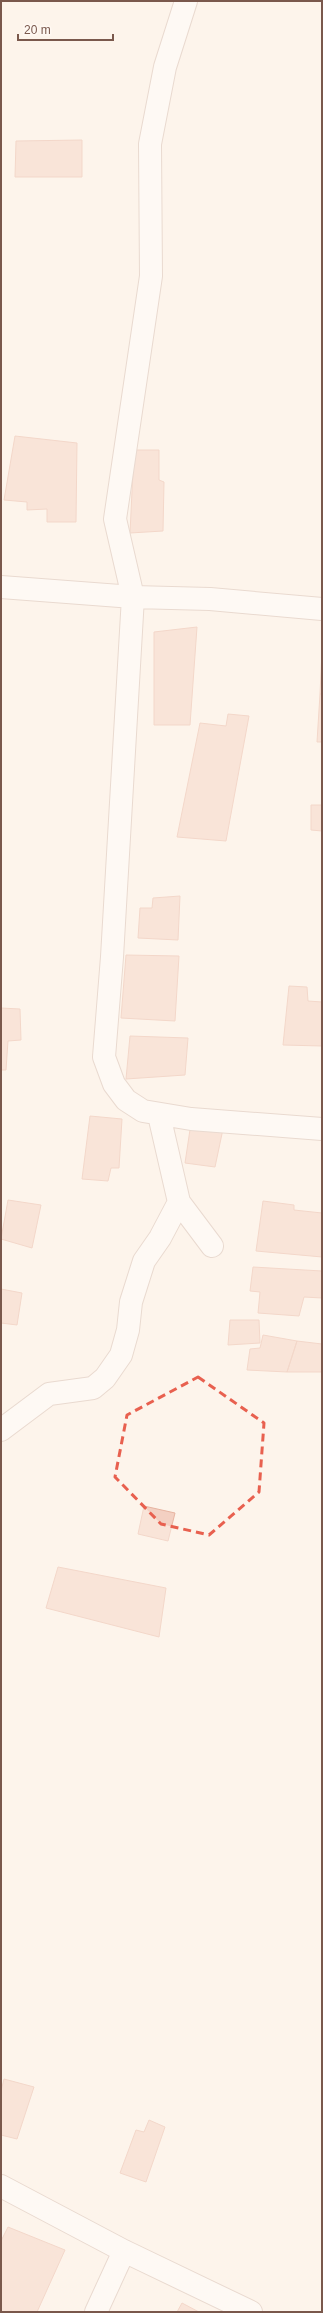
<svg xmlns="http://www.w3.org/2000/svg" width="323" height="2313" viewBox="0 0 323 2313" font-family="Arial,sans-serif">
	<style>
		.building { fill: #f3d0c2; stroke: #e7b4a1 }
		.lines { fill: none; stroke-linecap: round; stroke-linejoin: round }
		.minor-casing { stroke: #d1baaf; stroke-width: 24 }
		.minor { stroke: #fff; stroke-width: 22 }
		.marked { fill: none; stroke: #e8604f; stroke-width: 3; stroke-dasharray: 8 5; stroke-linejoin: round }
	</style>
	<rect width="100%" height="100%" fill="#fdf4eb"/>
	<path class="building" d="M82,140V177H15L16,141Z
		M15,436L77,443L76,522H47V509L27,510V502L4,500Z
		M134,450H159V480L164,482L163,531L130,533Z
		M197,627L190,725H154V632Z
		M322,651V694H320Z
		M320,694H322V742H317Z
		M228,714L249,716L226,841L177,837L200,723L226,726Z
		M311,805H322V831L311,830Z
		M180,896L178,940L138,938L140,908H152L153,898Z
		M126,955L179,956L175,1021L121,1018Z
		M289,986L307,987L308,1001L322,1002V1046L283,1045Z
		M1,1008L20,1009L21,1040L8,1041L6,1070H1Z
		M130,1036L188,1038L185,1075L126,1079Z
		M90,1116L122,1119L119,1168H111L108,1181L82,1179Z
		M191,1123L223,1129L215,1167L185,1163Z
		M8,1200L41,1205L32,1248L1,1239Z
		M263,1201L294,1205V1210L322,1213V1257L256,1251Z
		M253,1267L322,1271V1298L304,1297L299,1316L258,1313L260,1292L250,1291Z
		M1,1289L22,1293L17,1325L1,1323Z
		M230,1320H259L260,1343L228,1345Z
		M263,1335L297,1341L287,1372L247,1370L250,1349L260,1348Z
		M297,1341L322,1344V1372H287Z
		M144,1506L175,1513L168,1541L138,1534Z
		M58,1567L166,1588L159,1637L46,1608Z
		M4,2079L34,2087L17,2139L1,2135V2091Z
		M149,2120L165,2127L146,2182L120,2173L136,2130L144,2132Z
		M8,2227L65,2250L37,2312H1V2241Z
		M182,2303L199,2312H177Z"/>
	<g class="lines">
		<g class="minor-casing">
			<path id="minor" d="M186,1L165,67L150,144L151,276L115,519L133,597L112,957L104,1057L114,1084L126,1100L143,1111L191,1119L322,1129
				M1,587L133,597L210,599L322,609
				M159,1115L179,1202L212,1246
				M1,1430L49,1394L93,1388L105,1378L121,1355L128,1330L131,1302L144,1261L160,1238L179,1202
				M1,2186L124,2251L251,2312
				M96,2312L124,2251"/>
		</g>
		<use href="#minor" class="minor"/>
	</g>
	<path d="M0 0H323V2313H0ZM198,1377L264,1423L259,1492L209,1535L161,1524L115,1477L127,1415Z" fill="#fdf4eb" fill-opacity=".55" fill-rule="evenodd"/>
	<path class="marked" d="M198,1377L264,1423L259,1492L209,1535L161,1524L115,1477L127,1415Z"/>
	<rect width="323" height="2313" fill="none" stroke="#7a584c" stroke-width="4"/>
	<path d="M18 34v6h95v-6" fill="none" stroke="#7a584c" stroke-width="2"/>
	<text x="24" y="34" font-size="12" fill="#7a584c" stroke="#fff8f2" stroke-width="3" paint-order="stroke">20 m</text>
</svg>
